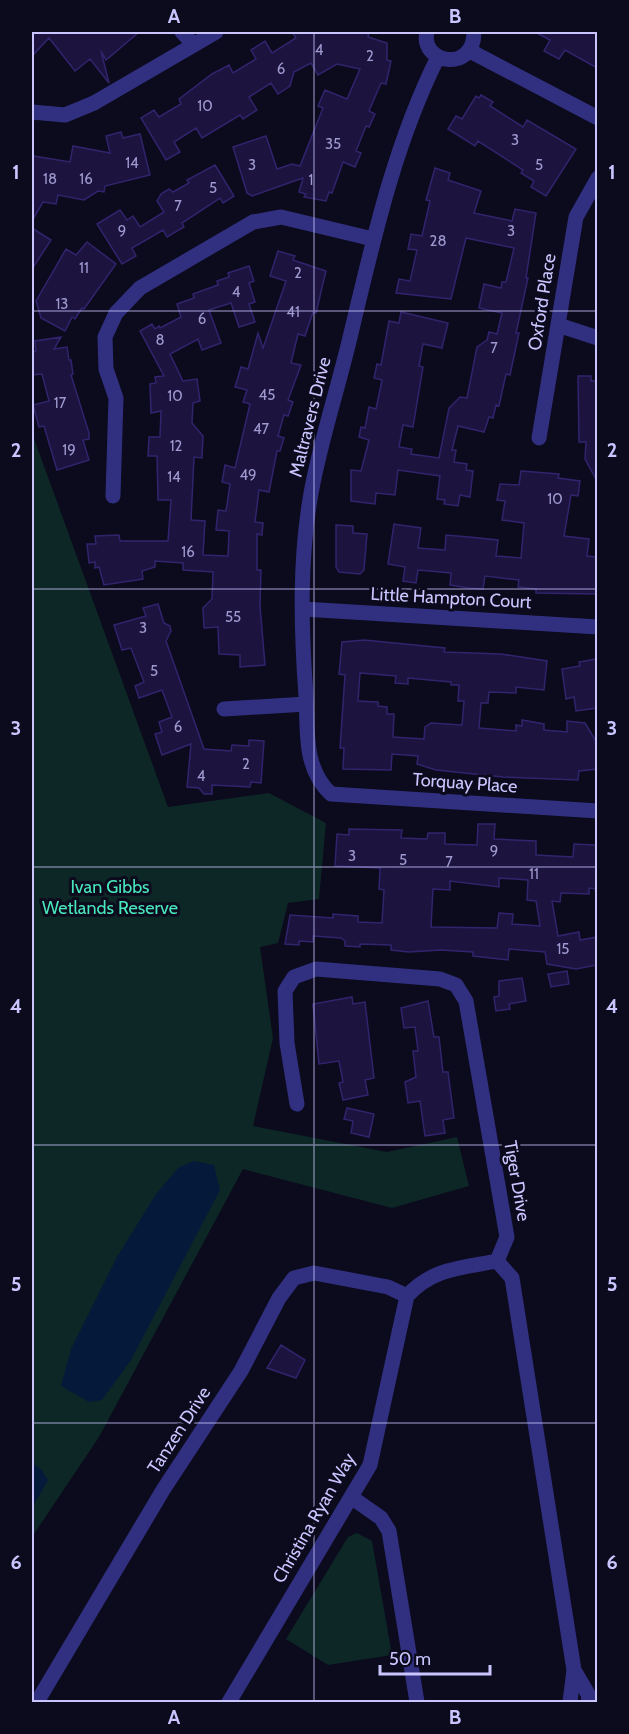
<svg xmlns="http://www.w3.org/2000/svg" width="629" height="1734" viewBox="0 0 629 1734" font-family="Cabin,sans-serif">
	<style>
		.green { fill: #0c2725 }
		.water { fill: #051a3b }
		.building { fill: #1c143f; stroke: #31246d; stroke-width: 1.5; fill-rule: evenodd }
		.lines { fill: none; stroke-linecap: round; stroke-linejoin: round }
		.street { stroke: #313080; stroke-width: 15 }
		.grid { fill: none; stroke: #cac5ff; stroke-width: 1.5; stroke-opacity: 0.55 }
		.labels { text-anchor: middle; stroke-width: 6; stroke-linejoin: round; paint-order: stroke }
		.number-label { font-size: 15px; fill: #9e99cf }
		.street-label { font-size: 18px; fill: #cac5ff; stroke: #0c0a1d }
		.park-label { font-size: 18px; fill: #48e8bc; stroke: #0c0a1d }
		.neatline { fill: none; stroke: #cac5ff; stroke-width: 2 }
		.grid-label { font-size: 20px; text-anchor: middle; font-weight: bold; fill: #cac5ff }
	</style>
	<rect width="100%" height="100%" fill="#0c0a1d"/>
	<path class="green" d="M32,433L168,807L269,793L326,823L319,899L288,903L278,943L260,947L273,1038L253,1126L387,1152L457,1137L469,1186L392,1208L243,1169L99,1437L32,1537Z
		M357,1533L372,1541L392,1655L328,1665L286,1639L348,1537Z"/>
	<path class="water" d="M194,1161L214,1165L220,1190L131,1360L102,1400L89,1402L61,1386L71,1349L117,1257L156,1194L178,1168Z
		M32,1463L41,1469L48,1480L32,1508Z"/>
	<path class="building" d="M32,32H139L106,60L101,51L109,83L90,59L75,71L49,38L32,56Z
		M292,32H369L368,37L387,43V60L391,61L386,84L381,83L369,111L375,114L369,127L366,126L356,151L361,153L355,167L343,162L332,193L329,192L326,201L304,197L306,194L299,192L303,178L252,196L247,193L233,147L266,136L277,169L292,164L300,166L323,108L318,106L325,90L347,99L360,69L337,64L318,75L311,63L294,72L290,86L278,94L271,83L249,97L257,110L243,119L240,115L202,138L196,128L174,142L180,152L166,160L141,118L154,110L159,117L181,104L179,99L212,74L229,65L233,73L256,59L251,50L265,41L272,53L296,38Z
		M535,32H597V68L565,50L559,59L544,51L550,40Z
		M481,95L493,102L490,106L523,127L527,120L576,149L546,196L531,187L534,181L521,173L523,170L478,141L475,146L448,129L456,116L462,119L476,96L479,98Z
		M121,132L123,138L140,134L150,175L105,186L104,192L98,191L84,200L58,195L56,204L43,202L32,221L33,156L70,162L73,146L110,153L106,136Z
		M215,165L234,196L223,203L220,198L182,223L184,227L167,237L163,230L132,248L136,256L122,264L97,224L120,210L127,220L133,216L140,227L164,212L157,201L161,194L169,189L173,192L189,183L187,180Z
		M435,168L450,173L448,180L481,191L474,213L512,221L515,209L536,213L526,278H528L516,333H519L510,375L506,374L499,406L496,405L493,418L489,417L484,432L458,426L452,450H456L454,462L467,464L466,470L473,471L470,497L460,495L458,506L444,504L445,500L437,499L440,476L398,470L395,495L376,493L375,504L351,501V470L361,471L369,440L359,437L361,427L365,428L369,407L376,409L382,380L374,378L377,364L381,365L389,321L399,323L401,312L448,323L442,348L423,344L419,366L423,367L413,427L403,425L399,447L412,449L411,454L439,458L449,408L460,397L467,398L477,347L487,340L489,332L497,334L502,313L479,308L484,284L501,288L502,282H506L514,248L466,238L451,299L396,293L399,279L410,281L417,250L408,249L411,234L422,236L430,201L426,200Z
		M32,228L51,240L32,269Z
		M87,242L116,264L84,309L82,308L75,319L72,317L65,331L41,318L36,301L66,249L76,255Z
		M278,251L295,256L293,260L326,271L316,313L313,312L305,336L298,334L291,363L301,365L288,400L293,402L288,416L284,415L278,436L284,438L280,451H277L269,492L259,490L255,522L263,523L262,535L257,534V570H261L260,606L265,665L240,667V655L219,654L218,627L204,628L203,608L212,599L213,572L183,570V563L155,561V567L142,571L143,579L104,585L99,567L95,568V562L89,563L87,544H96L95,536L119,535L120,541H168L171,500H158L157,456H148L149,437H160L161,411L151,413L150,384L156,383L155,377L164,376L140,331L152,324L155,329L159,326L160,328L181,317L177,304L194,298L193,294L218,285L217,281L229,277L228,273L249,266L254,281L249,283L255,302L249,304L255,322L239,327L231,303L209,310L221,343L202,350L198,339L170,354L183,381L197,379L200,401L193,403L192,423L203,436L202,458L194,457L191,520L205,521L203,555L228,556L229,531L216,530L218,510L226,511L230,484L222,482L225,465L235,468L250,404L243,402L247,390L235,387L241,367L248,369L258,333L263,348L286,281L270,276Z
		M61,337L54,349L67,347L69,360H71L73,374L71,375L89,433V439L83,440L89,460L57,470L44,426L39,427L33,405L49,401L42,374L32,375V352L36,351L35,341Z
		M578,376H591V381H597V481L585,459L586,442H579Z
		M521,471L559,474L558,478L580,481L578,496L571,495L564,536L589,539L587,556L597,557V594L536,593V589L518,587L519,580L485,576L483,589L469,588L450,585L451,573L418,570L416,583L403,581L405,567L388,564L394,524L421,528L418,548L445,550L446,535L469,537L498,540L496,556L521,558L524,523L502,520L505,501L497,500L500,484L519,485Z
		M336,525L353,526V533L367,534L364,570L360,574L339,572L336,567Z
		M158,604L164,623L170,626L171,631L166,641L204,749L231,751L232,745L249,746V740L264,741L261,783L251,782L250,787L212,785V794H204L199,788L187,787L191,744L162,755L155,734L162,732L159,722L172,717L162,690L139,698L135,686L144,682L131,648L122,650L114,625L146,616L143,608Z
		M364,640L445,648L444,652L501,654L547,661L544,690L516,687V693L489,692L488,703H481L479,728L516,731V725L522,726V720L544,724V730L567,732V721L585,723L597,743V769L579,771L578,780L503,777L436,770L417,764L418,756L392,754L391,770L343,769L344,748H340L345,675L339,674L342,642ZM360,673L396,676L395,683L408,684V678L451,682V685H459L458,701H464L462,725L431,723L425,727L424,739L393,737L394,714H387V707L378,706V702L358,701Z
		M596,659L597,708L576,711L574,697L566,699L562,669L580,666L579,662Z
		M478,824H495L494,839L536,841V855L573,857L574,844L596,845L597,889L589,888V894L561,893L560,902L552,901L558,936L579,932L580,940L597,937V965L576,969L547,964L545,952L509,949L508,960L473,956V952L441,950L409,952L391,950V945L360,944V947L345,946V941L341,938L313,936V942L299,941V945L285,944L290,915L333,918V914L358,916V922L382,923L384,890L379,889L380,868L335,866L337,834L349,835V829L402,830L401,838L427,839L428,833H445V844L477,845ZM499,878L528,880L527,900L536,901L540,926L512,924L513,914L499,913L497,928L431,927L433,889L450,890V881L499,887Z
		M567,971L569,984L551,987L548,974Z
		M522,978L526,1001L509,1004L510,1009L496,1011L494,997L499,996V981Z
		M352,997L353,1004L365,1002L374,1078L365,1080L368,1095L343,1100L339,1083L343,1082L339,1061L319,1064L313,1004Z
		M428,1001L434,1037H439L443,1072H448L454,1118L443,1120L445,1133L425,1136L420,1101L408,1103L405,1082L416,1077L413,1051H418L415,1027L404,1028L401,1008Z
		M347,1108L374,1114L369,1137L351,1133L353,1121L344,1119Z
		M281,1345L305,1360L296,1378L267,1368Z"/>
	<g class="lines">
		<path class="street" d="M182,32L194,45
			M427,32C419,63 474,74 474,32
			M470,51L598,118
			M438,57C395,143 374,237 352,329C340,382 322,435 312,488C299,556 301,628 306,696C308,731 303,768 331,794L598,811
			M32,112L65,115L94,103L216,32
			M558,325L598,338
			M539,438L576,217L598,178
			M113,496L116,398L106,369L105,337L116,313L140,288L253,222L281,217L373,239
			M303,609L598,627
			M224,709L306,704
			M297,1104L287,1043L285,991L294,977L316,969L440,979L456,985L466,1001L507,1237L497,1261L512,1278L574,1670L570,1702
			M351,1497L381,1518L389,1531L417,1702
			M574,1670L588,1694L589,1702
			M37,1702L163,1490L241,1371L279,1298L294,1278L314,1273L388,1287L407,1296
			M229,1702L370,1465L407,1296C433,1268 461,1268 497,1261"/>
	</g>
	<path class="grid" d="M314,32V1702M32,311H598M32,589H598M32,867H598M32,1145H598M32,1423H598"/>
	<g class="labels">
		<g class="number-label">
			<text x="319" y="55">4</text>
			<text x="370" y="61">2</text>
			<text x="281" y="74">6</text>
			<text x="205" y="111">10</text>
			<text x="515" y="145">3</text>
			<text x="333" y="149">35</text>
			<text x="132" y="168">14</text>
			<text x="252" y="170">3</text>
			<text x="539" y="170">5</text>
			<text x="50" y="184">18</text>
			<text x="86" y="184">16</text>
			<text x="311" y="185">1</text>
			<text x="213" y="193">5</text>
			<text x="178" y="211">7</text>
			<text x="122" y="236">9</text>
			<text x="511" y="236">3</text>
			<text x="438" y="246">28</text>
			<text x="84" y="273">11</text>
			<text x="298" y="278">2</text>
			<text x="236" y="297">4</text>
			<text x="62" y="309">13</text>
			<text x="293" y="317">41</text>
			<text x="202" y="324">6</text>
			<text x="160" y="345">8</text>
			<text x="494" y="353">7</text>
			<text x="267" y="400">45</text>
			<text x="175" y="401">10</text>
			<text x="60" y="408">17</text>
			<text x="261" y="434">47</text>
			<text x="176" y="451">12</text>
			<text x="69" y="455">19</text>
			<text x="248" y="480">49</text>
			<text x="174" y="482">14</text>
			<text x="555" y="504">10</text>
			<text x="188" y="557">16</text>
			<text x="233" y="622">55</text>
			<text x="143" y="633">3</text>
			<text x="154" y="676">5</text>
			<text x="178" y="732">6</text>
			<text x="246" y="769">2</text>
			<text x="201" y="781">4</text>
			<text x="494" y="856">9</text>
			<text x="352" y="861">3</text>
			<text x="403" y="865">5</text>
			<text x="449" y="867">7</text>
			<text x="534" y="879">11</text>
			<text x="563" y="954">15</text>
		</g>
		<g class="street-label">
			<text transform="translate(542 302) rotate(-81)" y="6">Oxford Place</text>
			<text transform="translate(310 417) rotate(-76)" y="6">Maltravers Drive</text>
			<text transform="translate(451 598) rotate(3)" y="6">Little Hampton Court</text>
			<text transform="translate(465 783) rotate(4)" y="6">Torquay Place</text>
			<text transform="translate(517 1181) rotate(80)" y="6">Tiger Drive</text>
			<text transform="translate(179 1430) rotate(-57)" y="6">Tanzen Drive</text>
			<text transform="translate(314 1518) rotate(-60)" y="6">Christina Ryan Way</text>
		</g>
		<g class="park-label">
			<text x="110" y="893">Ivan Gibbs<tspan x="110" dy="21">Wetlands Reserve</tspan></text>
		</g>
	</g>
	<rect width="629" height="1734" fill="none" stroke="#0c0a1d" stroke-width="66"/>
	<path d="M380 1665v9h110v-9" fill="none" stroke="#cac5ff" stroke-width="3"/>
	<text x="389" y="1665" font-size="18" fill="#cac5ff" stroke="#0c0a1d" stroke-width="4.5" paint-order="stroke">50 m</text>
	<rect x="33" y="33" width="563" height="1668" class="neatline"/>
	<g class="grid-label">
		<text x="174" y="23">A</text>
		<text x="455" y="23">B</text>
		<text x="16" y="179">1</text>
		<text x="612" y="179">1</text>
		<text x="16" y="457">2</text>
		<text x="612" y="457">2</text>
		<text x="16" y="735">3</text>
		<text x="612" y="735">3</text>
		<text x="16" y="1013">4</text>
		<text x="612" y="1013">4</text>
		<text x="16" y="1291">5</text>
		<text x="612" y="1291">5</text>
		<text x="16" y="1569">6</text>
		<text x="612" y="1569">6</text>
		<text x="174" y="1724">A</text>
		<text x="455" y="1724">B</text>
	</g>
</svg>
